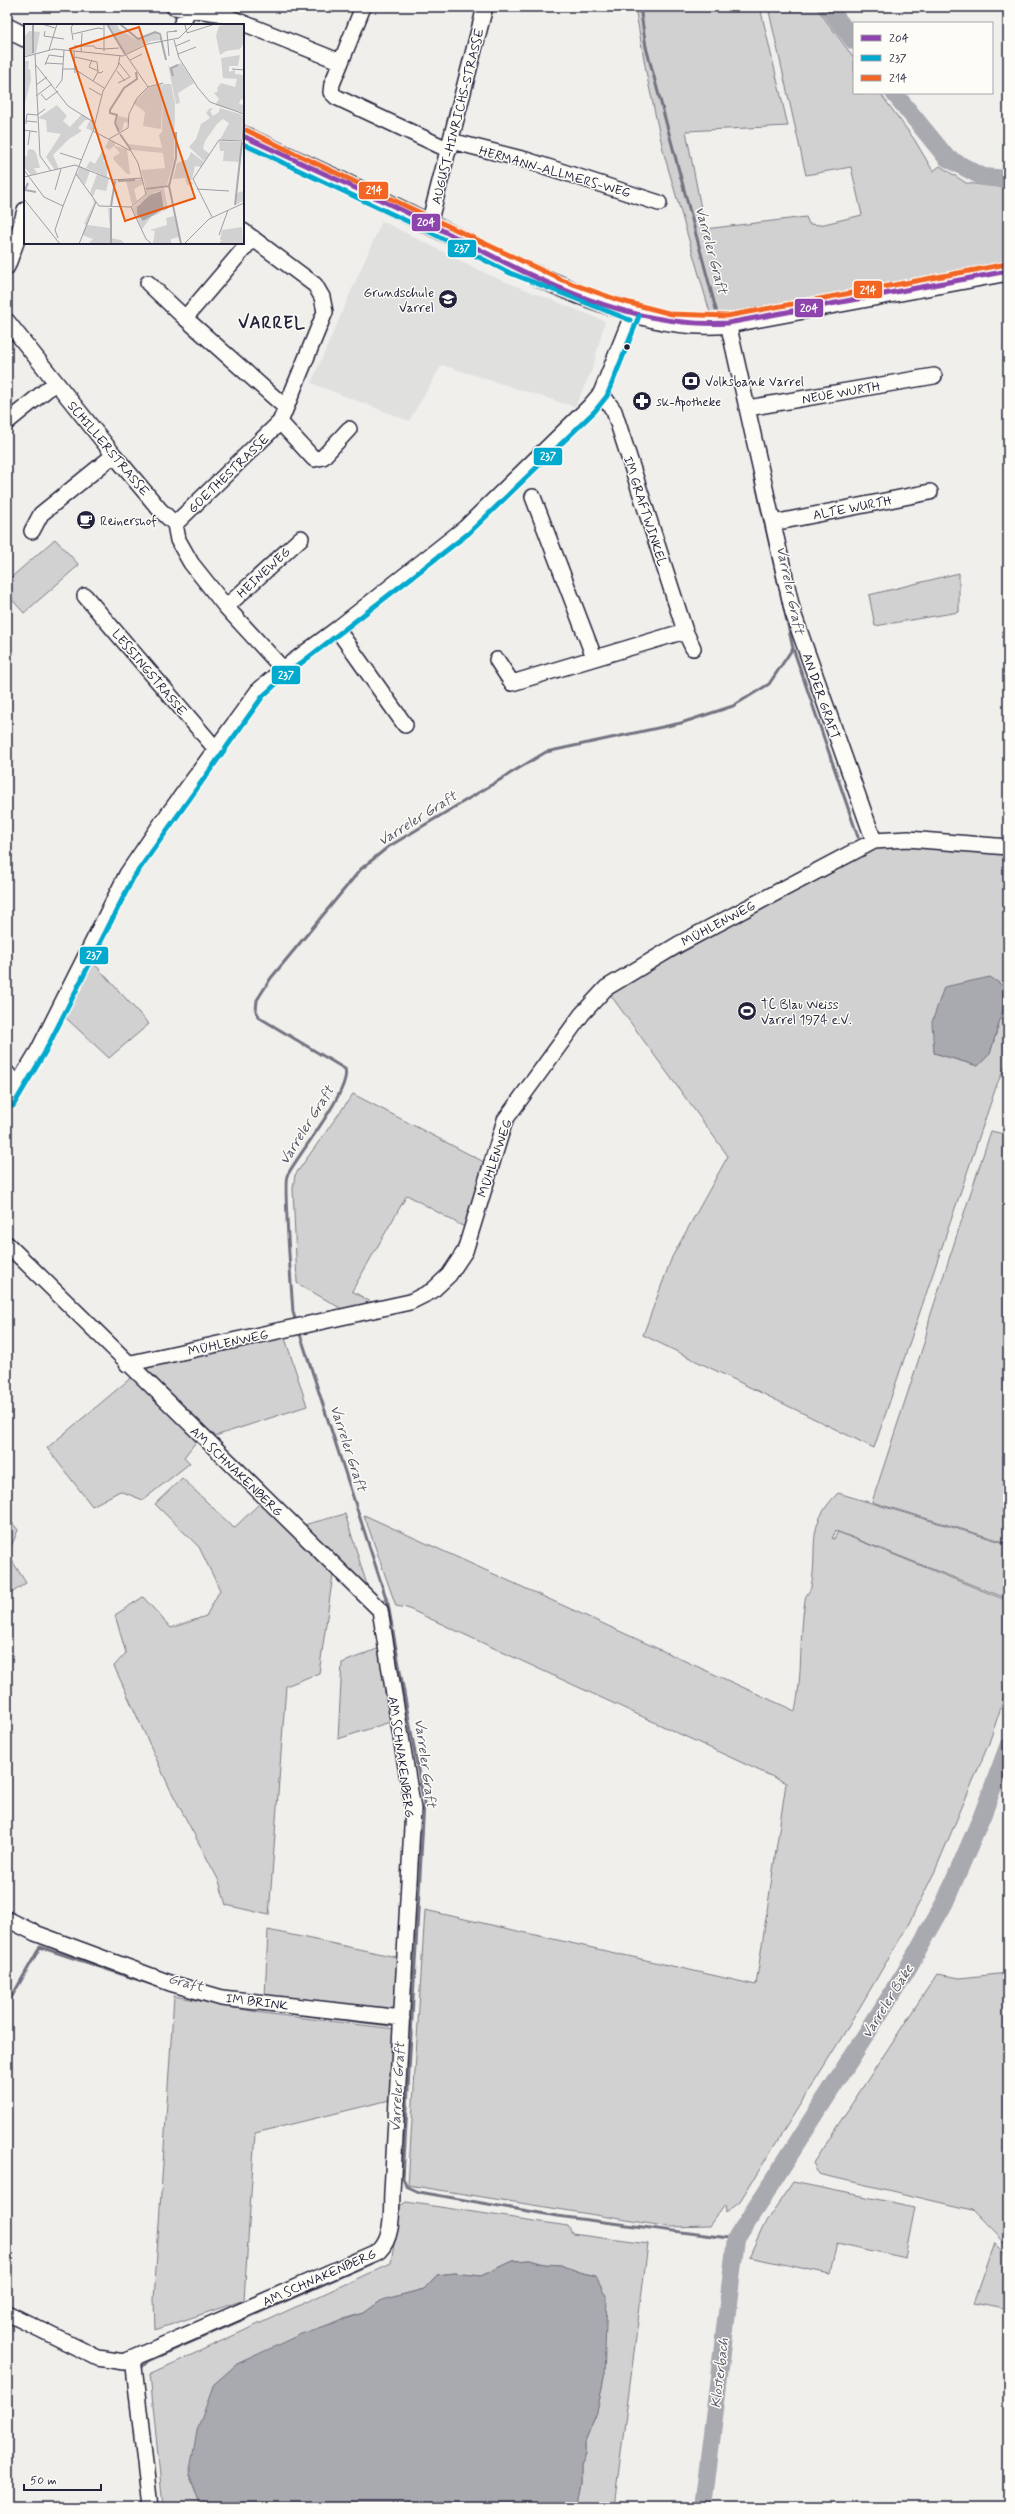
<svg xmlns="http://www.w3.org/2000/svg" width="1015" height="2514" viewBox="0 0 1015 2514" font-family="Mynerve,sans-serif">
	<style>
		.built { fill: #e0e0df }
		.green { fill: #d2d1d1; stroke: #7a7a86; fill-rule: evenodd }
		.water { fill: #a9a9b0; stroke: #737381 }
		.lines { fill: none; stroke-linecap: round; stroke-linejoin: round }
		.stream { stroke: #737381; stroke-width: 3 }
		.river { stroke: #a9a9b0; stroke-width: 18 }
		.minor-casing { stroke: #22223b; stroke-width: 18 }
		.major-casing { stroke: #22223b; stroke-width: 22 }
		.minor { stroke: #fdfcf7; stroke-width: 15 }
		.major { stroke: #fdfcf7; stroke-width: 19 }
		.bus-1-casing { stroke: #fdfcf7; stroke-width: 8 }
		.bus-2-casing { stroke: #fdfcf7; stroke-width: 8 }
		.bus-3-casing { stroke: #fdfcf7; stroke-width: 8 }
		.bus-1 { stroke: #8e44ad; stroke-width: 5 }
		.bus-2 { stroke: #00a9ce; stroke-width: 5 }
		.bus-3 { stroke: #f26522; stroke-width: 5 }
		.bus-dot { fill: #22223b; stroke: #fdfcf7; stroke-width: 1.5 }
		.labels { text-anchor: middle; stroke-width: 3; stroke-linejoin: round; paint-order: stroke }
		.street-label { font-size: 13px; fill: #22223b; stroke: #fdfcf7 }
		.poi-label { font-size: 13px; fill: #22223b; stroke: #fdfcf7; text-anchor: start }
		.water-label { font-size: 14px; font-style: italic; fill: #58586a; stroke: #fdfcf7 }
		.district-label { font-size: 17px; font-weight: bold; letter-spacing: 1px; fill: #22223b; stroke: #fdfcf7 }
		.inset-river { fill: none; stroke: #a9a9b0; stroke-width: 2 }
		.inset-road { fill: none; stroke: #9e9da5; stroke-width: 1 }
		.view { fill: #e8590c; fill-opacity: 0.15; stroke: #e8590c; stroke-width: 2 }
		.inset-edge { fill: none; stroke: #22223b; stroke-width: 2 }
		.line-badge { stroke: #fdfcf7; stroke-width: 1.5 }
		.badge-label { font-size: 11px; text-anchor: middle; font-weight: bold; fill: #fff }
	</style>
	<rect width="100%" height="100%" fill="#f0efec"/>
	<filter id="ink" filterUnits="userSpaceOnUse"><feTurbulence type="fractalNoise" baseFrequency=".025" numOctaves="2"/><feDisplacementMap in="SourceGraphic" scale="8" xChannelSelector="R" yChannelSelector="G"/><feConvolveMatrix kernelMatrix="1 2 1 2 8 2 1 2 1" color-interpolation-filters="sRGB"/></filter>
	<g filter="url(#ink)">
		<path class="built" d="M382,221L491,276L605,321L592,370L575,407L442,365L409,421L311,383Z"/>
		<path class="green" d="M635,7H760L788,126L686,131L705,229L806,217L809,224L820,225L862,215L851,167L806,175L768,7H816L854,58V93H880L914,139L933,171L940,166L966,183L1008,188V262L711,316L664,154L647,77Z
			M55,539L79,565L24,613L7,594V581Z
			M959,573V612L875,626L869,595Z
			M907,846L1008,855V1061L997,1084L874,1448L643,1335L672,1257L728,1156L609,993L874,847ZM1004,1006L990,1054L978,1066L934,1053Z
			M89,958L149,1024L109,1058L66,1018Z
			M353,1094L484,1162L466,1228L407,1195L352,1291L378,1306L347,1312L297,1283L293,1188L295,1175Z
			M991,1131L1008,1135V1543L872,1502L925,1340L930,1317Z
			M284,1335L307,1406L212,1437L135,1363Z
			M132,1377L199,1438L184,1457L190,1463L143,1500L120,1491L92,1506L47,1448Z
			M182,1478L234,1528L260,1503L333,1575L319,1673L286,1686L269,1915L226,1905L219,1881L170,1789L114,1666L126,1653L115,1615L143,1597L171,1628L206,1616L220,1590L199,1547L155,1504Z
			M838,1493L1008,1544V1599L836,1531L832,1538L834,1539L838,1532L1008,1601V1671L1002,1704L989,1743L935,1871L908,1925L850,2024L740,2201L726,2212L725,2204L709,2226L670,2227L408,2185L425,1910L756,1985L786,1783L407,1608L396,1606L364,1515L795,1711C803,1674 799,1637 805,1600C805,1595 810,1592 811,1587C819,1546 804,1527 838,1493Z
			M345,1514L367,1585L363,1588L300,1526Z
			M7,1516L18,1530L8,1554L26,1583L7,1596Z
			M382,1647L393,1721L338,1739L342,1663Z
			M268,1930L401,1958L399,2002L390,2011L265,1997Z
			M1008,1973V2247L972,2210L819,2174L813,2163L937,1974L960,1978Z
			M174,1996L262,2013L395,2029L390,2100L255,2133L244,2300L155,2330L154,2299Z
			M793,2182L915,2207L905,2258L837,2243L830,2274L749,2257L764,2224Z
			M406,2202L568,2226L572,2234L648,2244L614,2507H576L581,2482V2464L586,2454V2439L597,2412L604,2377L596,2276L574,2271L561,2265L544,2264L530,2260L513,2261L481,2276L454,2273L437,2275L424,2289L382,2300L364,2313L339,2320L237,2364L189,2475L201,2507H163L150,2374L391,2263L400,2206Z
			M995,2243L1008,2256V2310L974,2303Z"/>
		<path class="water" d="M990,977L1004,986V1006L990,1054L978,1066L934,1053L932,1022L944,987Z
			M530,2260L544,2264L561,2265L574,2271L596,2276L607,2298L604,2377L597,2412L586,2439V2454L581,2464V2482L576,2507H201L189,2475L197,2431L214,2384L237,2364L301,2334L364,2313L382,2300L424,2289L437,2275L454,2273L481,2276L513,2261Z"/>
		<g class="lines">
			<path class="stream" d="M640,7L646,47L718,317
				M793,648L858,837
				M296,1322L293,1312C292,1295 283,1183 287,1176C298,1154 352,1089 345,1069L260,1018L256,1011L257,1000L271,978L361,869L388,847L546,752L681,723L733,706L769,684L793,648L750,457
				M299,1331L388,1604L424,1803L403,2178L406,2186L419,2192L557,2216L736,2239
				M7,2005L40,1947L157,1986
				M264,2010L397,2026
				M141,2368L148,2361L379,2260"/>
			<path class="river" d="M828,7L854,41
				M894,93L947,158L983,177L1008,179
				M703,2507L736,2239L905,1973L945,1902L982,1816L1008,1747"/>
			<g class="minor-casing">
				<path id="minor" d="M174,7L218,13L341,62L332,84L331,92L336,97L449,150
					M181,25L190,7
					M341,62L363,7
					M451,141L526,160L659,203
					M429,224L485,7
					M243,231L315,285L322,297L325,312L280,422
					M253,238L185,318L285,407
					M7,267L18,237L25,210
					M148,283L185,318
					M7,321L114,455L160,510L175,524L178,540L191,563L226,607L283,669
					M728,323L793,613L874,841
					M748,408L934,376
					M7,422L55,383
					M533,497L594,657
					M773,523L930,492
					M175,524L280,422L314,459L323,457L349,429
					M32,531L41,514L114,455
					M85,596L215,748
					M226,607L301,538
					M337,629L405,725
					M685,631L693,648
					M497,660L512,683L685,631L614,411L601,393
					M7,1073L16,1086
					M7,1102L38,1051L127,874L161,824L258,691L283,669L337,629L465,528L590,406L601,393L633,313
					M7,1244L380,1610L413,1809L392,2192C391,2211 394,2237 379,2251L124,2362L98,2358L7,2313
					M127,1364L410,1302L432,1291L449,1275L465,1251L505,1120L582,1014L606,988L679,944L874,841L908,839L1008,847
					M7,1919L35,1933L170,1983L222,1998L402,2018
					M133,2358L150,2507"/>
			</g>
			<g class="major-casing">
				<path id="major" d="M7,28L25,37
					M243,136C305,165 367,193 429,224C479,249 527,273 579,294C628,312 675,329 728,323L1008,271"/>
			</g>
			<use href="#minor" class="minor"/>
			<use href="#major" class="major"/>
			<g class="bus-1-casing">
				<path id="bus-1" d="M243,136C301,163 359,189 416,217C512,265 617,330 728,323L1008,271"/>
			</g>
			<g class="bus-2-casing">
				<path id="bus-2" d="M243,144L426,230L510,273L630,320
					M13,1106L44,1054L133,878L263,696L287,674L469,533L595,411L607,396L639,316"/>
			</g>
			<g class="bus-3-casing">
				<path id="bus-3" d="M246,130L562,280L618,300L672,314L727,316L1007,264"/>
			</g>
			<use href="#bus-1" class="bus-1"/>
			<use href="#bus-2" class="bus-2"/>
			<use href="#bus-3" class="bus-3"/>
		</g>
	</g>
	<defs>
		<g id="school-disc" transform="scale(1)"><circle r="9.5" fill="#22223b" stroke="#fdfcf7"/><path d="M0-5L7-2L0 1L-7-2ZM-4 1L0 2.5L4 1V4Q0 6-4 4Z" fill="#fff"/></g>
		<g id="bank-disc" transform="scale(1)"><circle r="9.5" fill="#22223b" stroke="#fdfcf7"/><path d="M-6-4H6V4H-6ZM0-2.3a2.3 2.3 0 1 0 0 4.6a2.3 2.3 0 1 0 0-4.6Z" fill="#fff"/></g>
		<g id="pharmacy-disc" transform="scale(1)"><circle r="9.5" fill="#22223b" stroke="#fdfcf7"/><path d="M-2-6h4v4h4v4h-4v4h-4v-4h-4v-4h4Z" fill="#fff"/></g>
		<g id="cafe-disc" transform="scale(1)"><circle r="9.5" fill="#22223b" stroke="#fdfcf7"/><path d="M-5.5-4.5H6V0H3Q3 3.5 0 3.5H-2.5Q-5.5 3.5-5.5 0ZM3-3.2v2h1.7v-2ZM-6 4.5H4V6H-6Z" fill="#fff"/></g>
		<g id="stadium-disc" transform="scale(1)"><circle r="9.5" fill="#22223b" stroke="#fdfcf7"/><path d="M0-5a6.5 5 0 1 0 0 10a6.5 5 0 1 0 0-10ZM-3.5-1.8h7v3.6h-7Z" fill="#fff"/></g>
	</defs>
	<g fill-rule="evenodd">
		<use href="#school-disc" x="448" y="299"/>
		<use href="#bank-disc" x="691" y="381"/>
		<use href="#pharmacy-disc" x="642" y="401"/>
		<use href="#cafe-disc" x="86" y="520"/>
		<use href="#stadium-disc" x="747" y="1011"/>
	</g>
	<circle class="bus-dot" cx="627" cy="347" r="3.5"/>
	<g class="labels">
		<g class="street-label">
			<text transform="translate(457 116) rotate(-76)" y="5">AUGUST-HINRICHS-STRASSE</text>
			<text transform="translate(555 171) rotate(16)" y="5">HERMANN-ALLMERS-WEG</text>
			<text transform="translate(841 392) rotate(-10)" y="5">NEUE WURTH</text>
			<text transform="translate(109 448) rotate(50)" y="5">SCHILLERSTRASSE</text>
			<text transform="translate(228 473) rotate(-44)" y="5">GOETHESTRASSE</text>
			<text transform="translate(852 507) rotate(-11)" y="5">ALTE WURTH</text>
			<text transform="translate(646 511) rotate(72)" y="5">IM GRAFTWINKEL</text>
			<text transform="translate(263 572) rotate(-43)" y="5">HEINEWEG</text>
			<text transform="translate(150 672) rotate(50)" y="5">LESSINGSTRASSE</text>
			<text transform="translate(822 696) rotate(71)" y="5">AN DER GRAFT</text>
			<text transform="translate(718 923) rotate(-28)" y="5">MÜHLENWEG</text>
			<text transform="translate(494 1158) rotate(-71)" y="5">MÜHLENWEG</text>
			<text transform="translate(228 1342) rotate(-12)" y="5">MÜHLENWEG</text>
			<text transform="translate(237 1471) rotate(44)" y="5">AM SCHNAKENBERG</text>
			<text transform="translate(402 1757) rotate(82)" y="5">AM SCHNAKENBERG</text>
			<text transform="translate(257 2001) rotate(7)" y="5">IM BRINK</text>
			<text transform="translate(319 2277) rotate(-24)" y="5">AM SCHNAKENBERG</text>
		</g>
		<g class="poi-label">
			<text x="434" y="297" text-anchor="end">Grundschule<tspan x="434" dy="15">Varrel</tspan></text>
			<text x="705" y="386">Volksbank Varrel</text>
			<text x="656" y="406">sk-Apotheke</text>
			<text x="100" y="525">Reinershof</text>
			<text x="761" y="1009">TC Blau Weiss<tspan x="761" dy="15">Varrel 1974 e.V.</tspan></text>
		</g>
		<g class="water-label">
			<text transform="translate(712 250) rotate(75)" y="5">Varreler Graft</text>
			<text transform="translate(791 590) rotate(78)" y="5">Varreler Graft</text>
			<text transform="translate(417 818) rotate(-32)" y="5">Varreler Graft</text>
			<text transform="translate(306 1125) rotate(-58)" y="5">Varreler Graft</text>
			<text transform="translate(349 1448) rotate(72)" y="5">Varreler Graft</text>
			<text transform="translate(426 1763) rotate(82)" y="5">Varreler Graft</text>
			<text transform="translate(186 1982) rotate(14)" y="5">Graft</text>
			<text transform="translate(887 2001) rotate(-58)" y="5">Varreler Bäke</text>
			<text transform="translate(397 2087) rotate(-87)" y="5">Varreler Graft</text>
			<text transform="translate(719 2373) rotate(-83)" y="5">Klosterbach</text>
		</g>
		<g class="district-label">
			<text x="272" y="328">VARREL</text>
		</g>
	</g>
	<g transform="translate(24 24)">
		<rect width="220" height="220" fill="#f0efec"/>
		<path d="M83,0H93L95,5L113,16L132,8L137,16L127,17L101,31ZM205,0H220V19L216,25L202,27L196,31L192,12L195,2ZM5,7L16,8L12,29L1,32L0,13ZM216,31L214,42H205V48L211,46V50L220,51V76L217,75L215,80L220,81V89L191,81L195,75L190,69L194,67L193,64L197,59L211,63L213,55L199,54L197,34ZM0,37H5L4,45H6L7,56L0,83ZM157,39L170,59L154,69L156,79L152,80L144,41L146,44ZM138,60L139,64V60H147L151,79L150,136L143,161L122,165L117,146L141,144L139,129L108,126L104,120L138,124L135,111L138,108L139,70L137,105L119,102L121,88L109,79L124,64ZM33,81L43,92L39,97L46,103L58,90L71,99L68,107L62,104L66,96H61L54,104L58,107L45,115L29,131L35,145L31,146L22,133L37,110L23,108L22,96L14,94ZM186,84L189,85L186,87L189,92L195,88L196,84L219,91L220,94L217,116H196L205,99L199,95L193,100L181,117L179,125L186,130L180,137L165,123L172,115L177,100L186,94L182,89ZM94,92L104,94L105,99L100,98L98,107L94,106L92,99ZM85,116L91,119V122L103,125L106,150H103L90,136L89,133L96,129L90,122L85,126L81,123ZM195,117L218,118L216,138L199,137L200,127H196ZM4,125L10,126L12,129L16,144H10L13,149L7,151L0,143V132H3ZM78,127L83,133L79,137L83,140V153L62,144L66,137L71,140ZM167,128L180,138L177,143L171,142L168,156H164L170,160L163,161L161,154L149,155L153,139L164,135ZM56,142L66,147L61,161L53,151ZM73,150L85,155L82,167L72,165L69,173L66,169ZM118,155L119,160L110,165L113,177L108,181L102,157ZM140,164L144,185L127,193L118,205L108,184L122,171V166ZM137,167L140,182L139,187L117,195L113,190L114,181L131,168ZM220,167V177L211,181L212,169ZM69,174L72,178L63,201L86,204L84,184H87V214L97,216L101,220L56,219H65L69,215L58,211L62,201L60,200L70,179ZM151,192L155,213L147,215V220H129L131,207L126,206L143,201L142,194ZM218,203L219,220H196V217L200,216H196L198,206Z" fill="#d2d1d1" fill-rule="evenodd"/>
		<path d="M137,167L140,185L119,197L113,190V183L126,171Z" fill="#a9a9b0"/>
		<path class="inset-river" d="M9,0V29M83,0L101,30M96,0L114,15L131,8L136,10L142,36M149,52L147,44L154,41M95,108L91,99L93,91L86,89V86L100,64L113,55L112,48M152,108V134L145,162L157,220M96,110L107,126M94,157L111,156M4,159L1,166L12,168M122,165L145,162M211,181L218,118M87,182L91,157M87,220V184"/>
		<path class="inset-road" d="M18,0L31,4M80,0V27M161,1L163,9L191,0M21,7L20,12L40,15M49,10L74,4L79,5M49,16L47,3L50,0M150,16L155,34L174,64L186,78L220,90M50,22H70L71,24L80,25M152,22L166,16M80,25L95,24M25,26L33,0M50,27L51,49M57,28L58,9M11,30L16,132L27,147M154,30L172,23M102,31L124,63M145,32L143,8L153,7H150M0,33L30,25L99,32L124,20L155,14L169,0M51,33L73,38L74,48M68,36L65,43L74,47M106,36L118,30M21,39L39,40M11,40L44,82L71,99M21,41L25,31L40,33M39,45H52M208,45L220,46M52,46L80,64M93,47L101,57M69,57L74,48L77,49L79,47M94,59L106,53L95,39M12,61L23,53M32,64L38,56L40,26M65,64L77,71M17,70L22,76L34,67M12,72L28,60M2,97L3,90L13,91L21,85M2,100V97L13,98M0,106L13,108M69,107L107,127L114,139L122,170L107,183M85,115L104,104L105,90L113,74L124,63L139,59M4,121L6,107M36,129L58,136M0,146L20,173L39,182M52,150L75,182L107,183M0,153L51,141L89,156L118,154M173,165L205,167M31,166L37,145M0,175L36,220M39,182L69,107L79,67L94,42L96,32M107,183L122,215L128,220M188,193L169,155L195,116L218,117L220,98M195,211L204,186M34,214L31,206L39,182M55,220L72,178M160,220L185,195L220,179"/>
		<path class="view" d="M115,3L171,174L101,197L46,25Z"/>
		<rect width="220" height="220" class="inset-edge"/>
	</g>
	<g class="line-badge">
		<rect x="358" y="181" width="31" height="19" rx="4" fill="#f26522"/>
		<rect x="411" y="213" width="30" height="19" rx="4" fill="#8e44ad"/>
		<rect x="447" y="239" width="30" height="19" rx="4" fill="#00a9ce"/>
		<rect x="853" y="280" width="30" height="19" rx="4" fill="#f26522"/>
		<rect x="794" y="298" width="30" height="20" rx="4" fill="#8e44ad"/>
		<rect x="533" y="447" width="30" height="19" rx="4" fill="#00a9ce"/>
		<rect x="271" y="665" width="30" height="20" rx="4" fill="#00a9ce"/>
		<rect x="79" y="946" width="30" height="19" rx="4" fill="#00a9ce"/>
	</g>
	<g class="badge-label">
		<text x="374" y="194">214</text>
		<text x="426" y="226">204</text>
		<text x="462" y="252">237</text>
		<text x="868" y="294">214</text>
		<text x="809" y="312">204</text>
		<text x="548" y="460">237</text>
		<text x="286" y="679">237</text>
		<text x="94" y="959">237</text>
	</g>
	<rect width="1015" height="2514" fill="none" stroke="#fdfcf7" stroke-width="24"/>
	<rect x="12" y="12" width="991" height="2490" fill="none" stroke="#22223b" stroke-width="1.5" filter="url(#ink)"/>
	<rect x="853" y="22" width="140" height="72" fill="#fdfcf7" stroke="#a5a5ac"/>
	<rect x="861" y="35" width="20" height="6" fill="#8e44ad" stroke="#a5a5ac"/>
	<text x="889" y="42" font-size="12" fill="#22223b">204</text>
	<rect x="861" y="55" width="20" height="6" fill="#00a9ce" stroke="#a5a5ac"/>
	<text x="889" y="62" font-size="12" fill="#22223b">237</text>
	<rect x="861" y="75" width="20" height="6" fill="#f26522" stroke="#a5a5ac"/>
	<text x="889" y="82" font-size="12" fill="#22223b">214</text>
	<path d="M24 2484v6h77v-6" fill="none" stroke="#22223b" stroke-width="2"/>
	<text x="30" y="2484" font-size="12" fill="#22223b" stroke="#fdfcf7" stroke-width="3" paint-order="stroke">50 m</text>
</svg>
